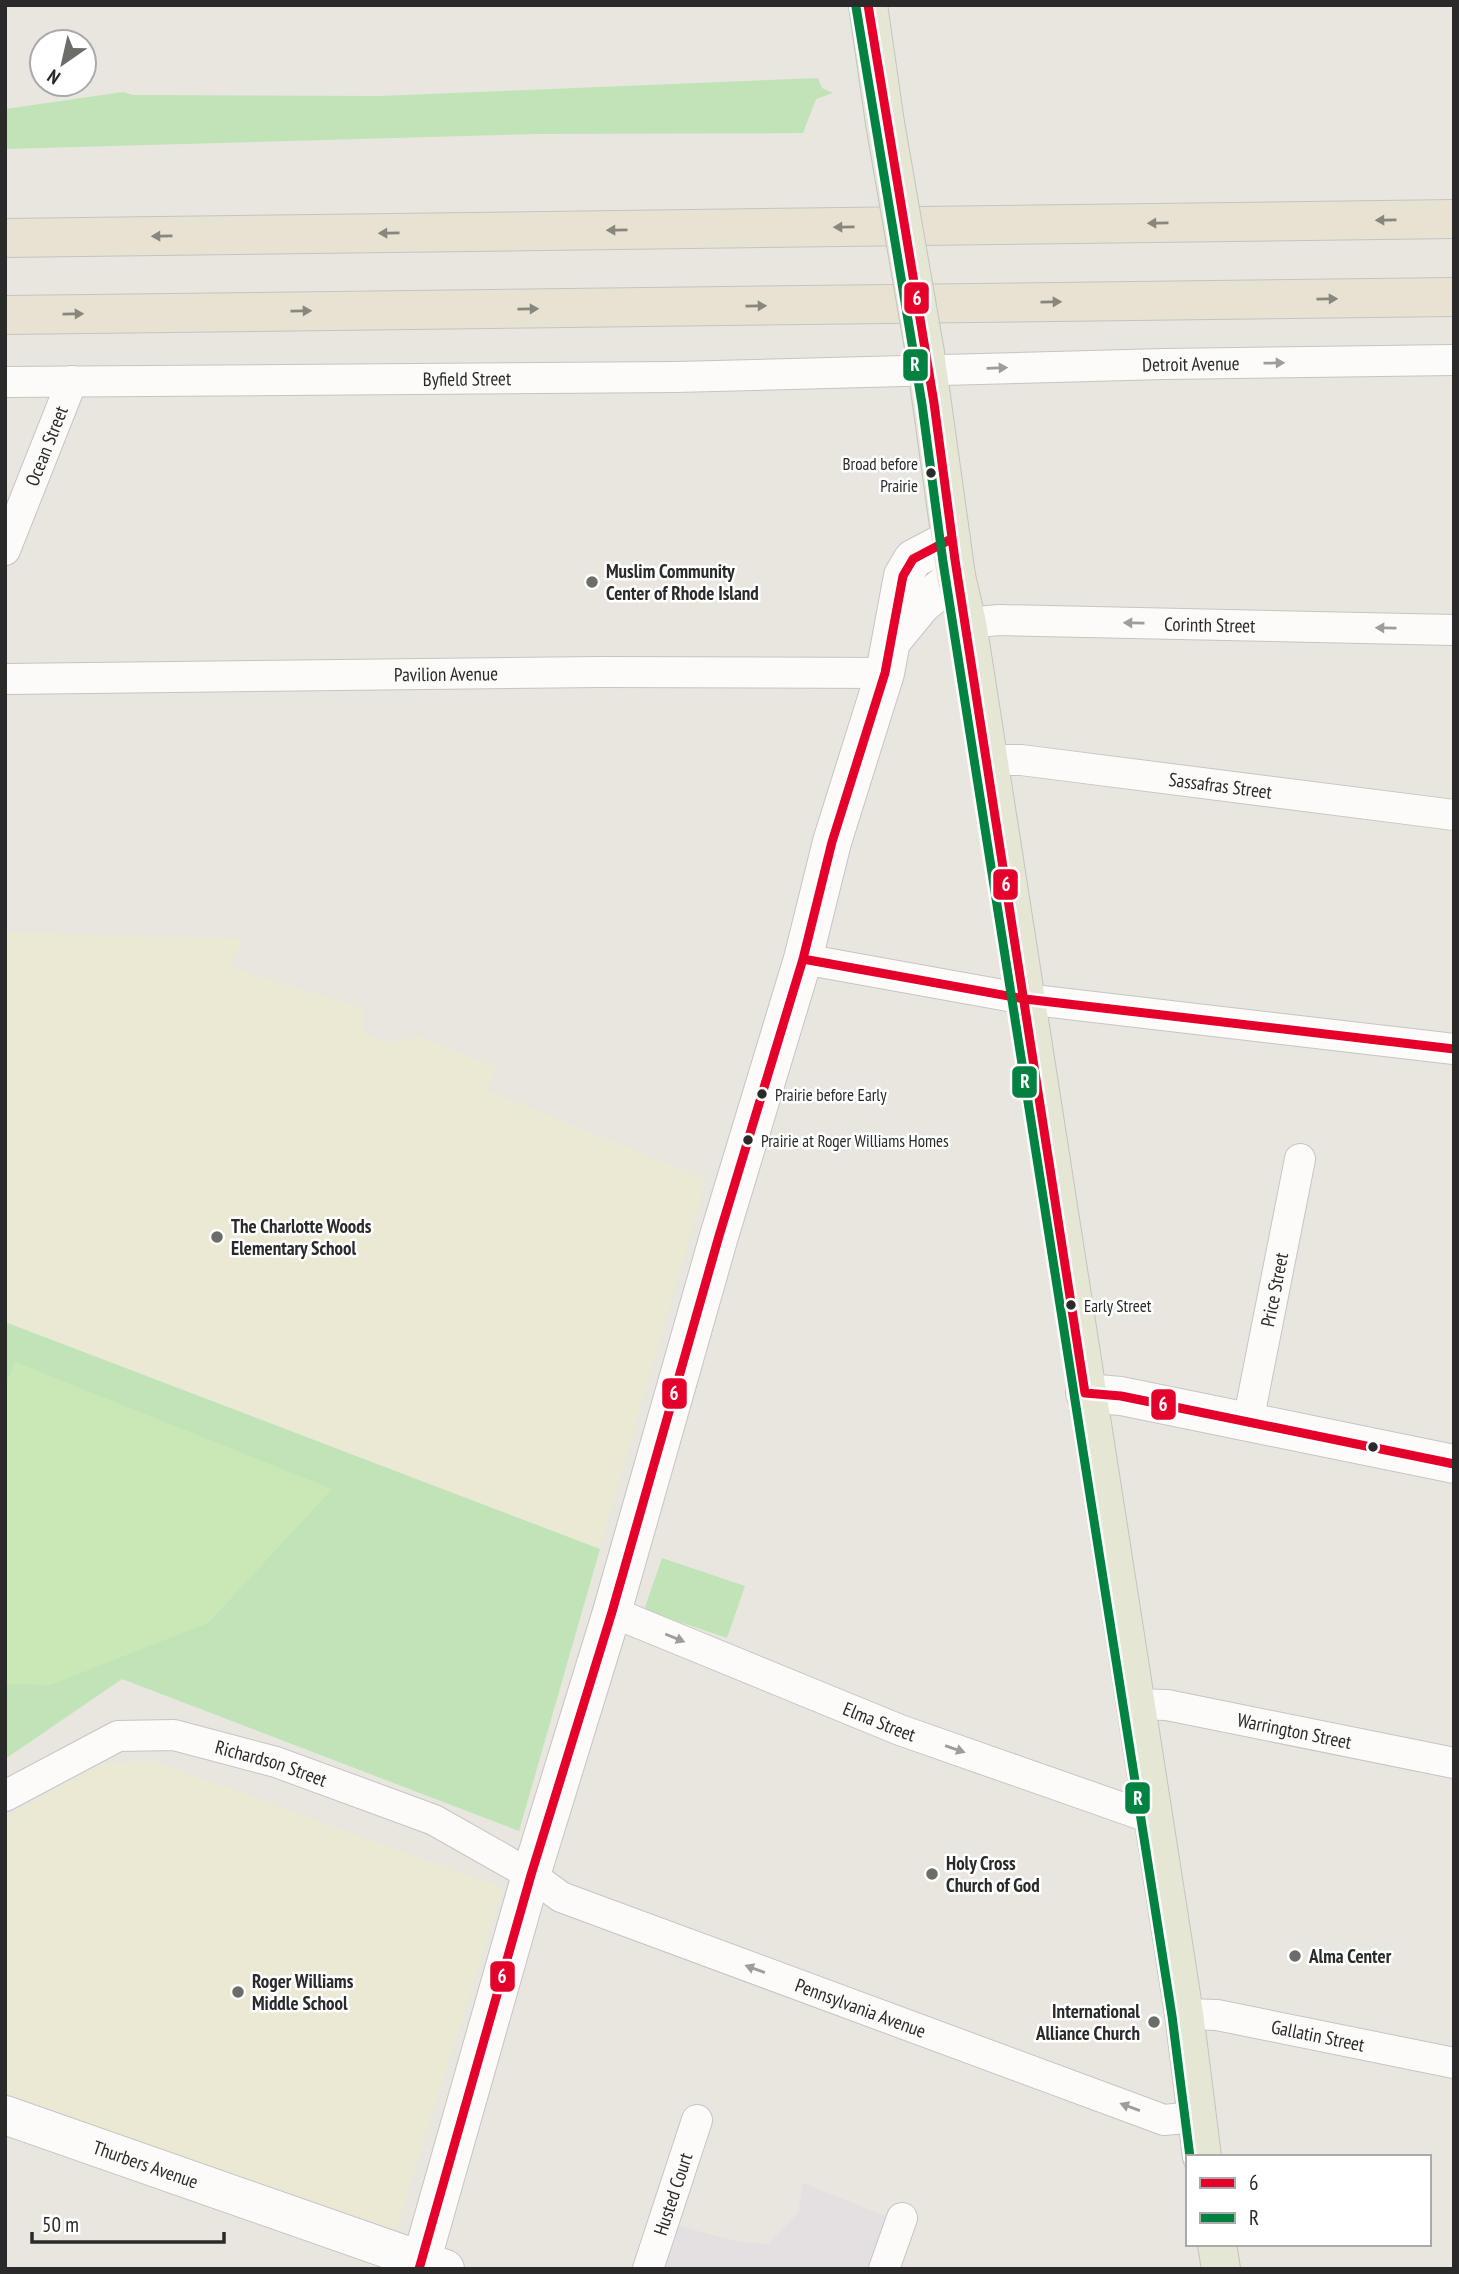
<svg xmlns="http://www.w3.org/2000/svg" width="1459" height="2274" viewBox="0 0 1459 2274" font-family="'PT Sans Narrow',sans-serif">
	<style>
		.industrial { fill: #e4e0e2 }
		.education { fill: #ebe9d4 }
		.green { fill: #c0e4b8 }
		.pitch { fill: #c9e8b6 }
		.lines { fill: none; stroke-linecap: round; stroke-linejoin: round }
		.minor-casing { stroke: #c6c5c4; stroke-width: 32 }
		.tertiary-casing { stroke: #c6c5c4; stroke-width: 40 }
		.secondary-casing { stroke: #c6c5c4; stroke-width: 40 }
		.primary-casing { stroke: #c4c4c1; stroke-width: 40 }
		.motorway-casing { stroke: #c4c4c1; stroke-width: 40 }
		.minor { stroke: #fcfbfa; stroke-width: 30 }
		.tertiary { stroke: #fcfbfa; stroke-width: 38 }
		.secondary { stroke: #fcfbfa; stroke-width: 38 }
		.primary { stroke: #e5e6d3; stroke-width: 38 }
		.motorway { stroke: #e8e2d3; stroke-width: 38 }
		.primary-bridge-casing { stroke: #c4c4c1; stroke-width: 40; stroke-linecap: butt }
		.primary-bridge { stroke: #e5e6d3; stroke-width: 38 }
		.bus-1-casing { stroke: #fff; stroke-width: 14 }
		.bus-2-casing { stroke: #fff; stroke-width: 14 }
		.bus-1 { stroke: #e4002b; stroke-width: 9 }
		.bus-2 { stroke: #028241; stroke-width: 9 }
		.oneway { fill: #89867e }
		.oneway2 { fill: #9e9d9c }
		.bus-dot { fill: #2a2a2a; stroke: #fff; stroke-width: 2.5 }
		.poi-dot { fill: #6c6c69; stroke: #fff; stroke-width: 2.5 }
		.labels { text-anchor: middle; stroke-width: 5; stroke-linejoin: round; paint-order: stroke }
		.bus-label { font-size: 17px; fill: #2a2a2a; stroke: #fff; text-anchor: start }
		.street-label { font-size: 19px; fill: #2a2a2a; stroke: #fff }
		.poi-label { font-size: 19px; font-weight: bold; fill: #2a2a2a; stroke: #fff; text-anchor: start }
		.line-badge { stroke: #fff; stroke-width: 2.5 }
		.badge-label { font-size: 19px; text-anchor: middle; font-weight: bold; fill: #fff }
	</style>
	<rect width="100%" height="100%" fill="#e8e6df"/>
	<path class="industrial" d="M803,2183L898,2221L882,2269H651L668,2223L739,2242L768,2244L798,2213Z"/>
	<path class="education" d="M5,932L243,939L229,967L363,1008L364,1034L394,1043L418,1036L495,1067L488,1091L706,1179L600,1549L5,1322Z
		M154,1761L503,1888L396,2230L5,2095V1818L100,1764Z"/>
	<path class="green" d="M818,78L822,88L833,93L816,99L803,133L538,134L5,149V109L123,92L133,95L379,96Z
		M5,1322L600,1549L519,1831L122,1679L5,1759Z
		M662,1558L745,1586L727,1638L644,1610Z"/>
	<path class="pitch" d="M15,1362L332,1489L208,1623L50,1685L5,1684V1387Z"/>
	<g class="lines">
		<g class="minor-casing">
			<g id="minor">
				<path id="s1" d="M5,382L676,377L1164,364L1454,360"/>
				<path id="s2" d="M5,550L72,381"/>
				<path id="s3" d="M967,623L999,620L1454,630"/>
				<path id="s4" d="M5,679L600,672L885,673"/>
				<path id="s5" d="M988,760H1021L1454,815"/>
				<path d="M803,959L1025,999L1454,1049"/>
				<path id="s6" d="M1248,1422L1300,1159"/>
				<path id="s7" d="M612,1612L900,1730L1151,1818"/>
				<path id="s8" d="M1134,1704L1167,1705L1454,1763"/>
				<path id="s9" d="M5,1796L118,1736L174,1735L276,1762L434,1820L531,1875L561,1897L1164,2120L1195,2117"/>
				<path id="s10" d="M1184,2014L1217,2015L1454,2063"/>
				<path id="s11" d="M648,2269L697,2120"/>
				<path d="M884,2269L902,2218"/>
			</g>
		</g>
		<g class="tertiary-casing">
			<path id="tertiary" d="M894,638L922,604L956,576
				M1085,1393L1121,1396L1454,1464
				M419,2269L531,1875L612,1612L719,1236L803,959L832,842L885,673L903,576L913,559L951,539"/>
		</g>
		<g class="secondary-casing">
			<g id="secondary">
				<path id="s12" d="M5,2115L445,2269"/>
			</g>
		</g>
		<g class="primary-casing">
			<path id="primary" d="M868,5L885,123
				M925,353L956,576L967,623L1184,2014L1202,2157
				M1217,2244L1221,2269"/>
		</g>
		<g class="motorway-casing">
			<path id="motorway" d="M5,238L1454,219
				M5,315L1454,297"/>
		</g>
		<use href="#minor" class="minor"/>
		<use href="#tertiary" class="tertiary"/>
		<use href="#secondary" class="secondary"/>
		<use href="#primary" class="primary"/>
		<use href="#motorway" class="motorway"/>
		<g class="primary-bridge-casing">
			<path id="primary-bridge" d="M885,123L925,353"/>
		</g>
		<use href="#primary-bridge" class="primary-bridge"/>
		<g class="bus-1-casing">
			<path id="bus-1" d="M868,5L934,403L955,560L1085,1393L1121,1396L1454,1464
				M803,959L1025,999L1454,1049
				M419,2269L531,1875L612,1612L719,1236L803,959L832,842L885,673L903,576L913,559L951,539"/>
		</g>
		<g class="bus-2-casing">
			<path id="bus-2" d="M856,7L922,404L943,562L1172,2016L1190,2157"/>
		</g>
		<use href="#bus-1" class="bus-1"/>
		<use href="#bus-2" class="bus-2"/>
	</g>
	<defs><path id="oneway-solid" d="M-6-.8H1V-3.2L6.5 0L1 3.2V.8H-6Z" transform="scale(1.75)"/></defs>
	<g class="oneway">
		<use href="#oneway-solid" transform="translate(1386 220) rotate(179)"/>
		<use href="#oneway-solid" transform="translate(1158 223) rotate(179)"/>
		<use href="#oneway-solid" transform="translate(844 227) rotate(179)"/>
		<use href="#oneway-solid" transform="translate(617 230) rotate(179)"/>
		<use href="#oneway-solid" transform="translate(389 233) rotate(179)"/>
		<use href="#oneway-solid" transform="translate(162 236) rotate(179)"/>
		<use href="#oneway-solid" transform="translate(1327 299) rotate(-1)"/>
		<use href="#oneway-solid" transform="translate(1051 302) rotate(-1)"/>
		<use href="#oneway-solid" transform="translate(756 306) rotate(-1)"/>
		<use href="#oneway-solid" transform="translate(528 309) rotate(-1)"/>
		<use href="#oneway-solid" transform="translate(301 311) rotate(-1)"/>
		<use href="#oneway-solid" transform="translate(73 314) rotate(-1)"/>
	</g>
	<g class="oneway2">
		<use href="#oneway-solid" transform="translate(1274 363) rotate(-1)"/>
		<use href="#oneway-solid" transform="translate(997 368) rotate(-2)"/>
		<use href="#oneway-solid" transform="translate(1134 623) rotate(-179)"/>
		<use href="#oneway-solid" transform="translate(1386 628) rotate(-179)"/>
		<use href="#oneway-solid" transform="translate(675 1638) rotate(22)"/>
		<use href="#oneway-solid" transform="translate(955 1749) rotate(19)"/>
		<use href="#oneway-solid" transform="translate(755 1969) rotate(-160)"/>
		<use href="#oneway-solid" transform="translate(1130 2107) rotate(-160)"/>
	</g>
	<g class="bus-dot">
		<circle cx="931" cy="473" r="6"/>
		<circle cx="762" cy="1094" r="6"/>
		<circle cx="748" cy="1140" r="6"/>
		<circle cx="1071" cy="1305" r="6"/>
		<circle cx="1373" cy="1447" r="6"/>
	</g>
	<g class="poi-dot">
		<circle cx="592" cy="582" r="7"/>
		<circle cx="217" cy="1237" r="7"/>
		<circle cx="932" cy="1874" r="7"/>
		<circle cx="1295" cy="1956" r="7"/>
		<circle cx="238" cy="1992" r="7"/>
		<circle cx="1154" cy="2022" r="7"/>
	</g>
	<g class="labels">
		<g class="bus-label">
			<text x="918" y="470" text-anchor="end">Broad before<tspan x="918" dy="22">Prairie</tspan></text>
			<text x="775" y="1101">Prairie before Early</text>
			<text x="761" y="1147">Prairie at Roger Williams Homes</text>
			<text x="1084" y="1312">Early Street</text>
		</g>
		<g class="street-label">
			<text dy="7" stroke="none"><textPath href="#s1" startOffset="1186">Detroit Avenue</textPath></text>
			<text dy="7" stroke="none"><textPath href="#s1" startOffset="462">Byfield Street</textPath></text>
			<text dy="7" stroke="none"><textPath href="#s2" startOffset="112">Ocean Street</textPath></text>
			<text dy="7" stroke="none"><textPath href="#s3" startOffset="243">Corinth Street</textPath></text>
			<text dy="7" stroke="none"><textPath href="#s4" startOffset="441">Pavilion Avenue</textPath></text>
			<text dy="7" stroke="none"><textPath href="#s5" startOffset="234">Sassafras Street</textPath></text>
			<text dy="7" stroke="none"><textPath href="#s6" startOffset="135">Price Street</textPath></text>
			<text dy="7" stroke="none"><textPath href="#s7" startOffset="289">Elma Street</textPath></text>
			<text dy="7" stroke="none"><textPath href="#s8" startOffset="163">Warrington Street</textPath></text>
			<text dy="7" stroke="none"><textPath href="#s9" startOffset="285">Richardson Street</textPath></text>
			<text dy="7" stroke="none"><textPath href="#s9" startOffset="926">Pennsylvania Avenue</textPath></text>
			<text dy="7" stroke="none"><textPath href="#s10" startOffset="136">Gallatin Street</textPath></text>
			<text dy="7" stroke="none"><textPath href="#s12" startOffset="149">Thurbers Avenue</textPath></text>
			<text dy="7" stroke="none"><textPath href="#s11" startOffset="79">Husted Court</textPath></text>
		</g>
		<g class="poi-label">
			<text x="606" y="578">Muslim Community<tspan x="606" dy="22">Center of Rhode Island</tspan></text>
			<text x="231" y="1233">The Charlotte Woods<tspan x="231" dy="22">Elementary School</tspan></text>
			<text x="946" y="1870">Holy Cross<tspan x="946" dy="22">Church of God</tspan></text>
			<text x="1309" y="1963">Alma Center</text>
			<text x="252" y="1988">Roger Williams<tspan x="252" dy="22">Middle School</tspan></text>
			<text x="1140" y="2018" text-anchor="end">International<tspan x="1140" dy="22">Alliance Church</tspan></text>
		</g>
	</g>
	<g class="line-badge">
		<rect x="903" y="281" width="27" height="34" rx="7" fill="#e4002b"/>
		<rect x="902" y="348" width="27" height="34" rx="7" fill="#028241"/>
		<rect x="992" y="868" width="27" height="33" rx="7" fill="#e4002b"/>
		<rect x="1011" y="1065" width="27" height="34" rx="7" fill="#028241"/>
		<rect x="661" y="1377" width="27" height="33" rx="7" fill="#e4002b"/>
		<rect x="1150" y="1388" width="27" height="33" rx="7" fill="#e4002b"/>
		<rect x="1124" y="1781" width="27" height="34" rx="7" fill="#028241"/>
		<rect x="489" y="1960" width="27" height="33" rx="7" fill="#e4002b"/>
	</g>
	<g class="badge-label">
		<text x="917" y="305">6</text>
		<text x="915" y="371">R</text>
		<text x="1006" y="891">6</text>
		<text x="1025" y="1088">R</text>
		<text x="674" y="1400">6</text>
		<text x="1163" y="1411">6</text>
		<text x="1138" y="1805">R</text>
		<text x="502" y="1983">6</text>
	</g>
	<rect width="1459" height="2274" fill="none" stroke="#2a2a2a" stroke-width="14"/>
	<rect x="1186" y="2155" width="245" height="91" fill="#ffffff" stroke="#aaaaaa" stroke-width="2"/>
	<rect x="1200" y="2178" width="35" height="10" fill="#e4002b" stroke="#aaaaaa" stroke-width="2"/>
	<text x="1249" y="2190" font-size="21" fill="#2a2a2a">6</text>
	<rect x="1200" y="2213" width="35" height="10" fill="#028241" stroke="#aaaaaa" stroke-width="2"/>
	<text x="1249" y="2225" font-size="21" fill="#2a2a2a">R</text>
	<g transform="translate(63 63) rotate(214)"><circle r="33" fill="#ffffff" stroke="#aaaaaa" stroke-width="2"/>
	<path d="M0-5L12 26L0 18L-12 26Z" fill="#6c6c69"/>
	<text y="-10" font-size="19" font-weight="bold" text-anchor="middle" fill="#2a2a2a">N</text>
	</g>
	<path d="M32 2232v10h192v-10" fill="none" stroke="#2a2a2a" stroke-width="3.5"/>
	<text x="42" y="2232" font-size="21" fill="#2a2a2a" stroke="#ffffff" stroke-width="5" paint-order="stroke">50 m</text>
</svg>
